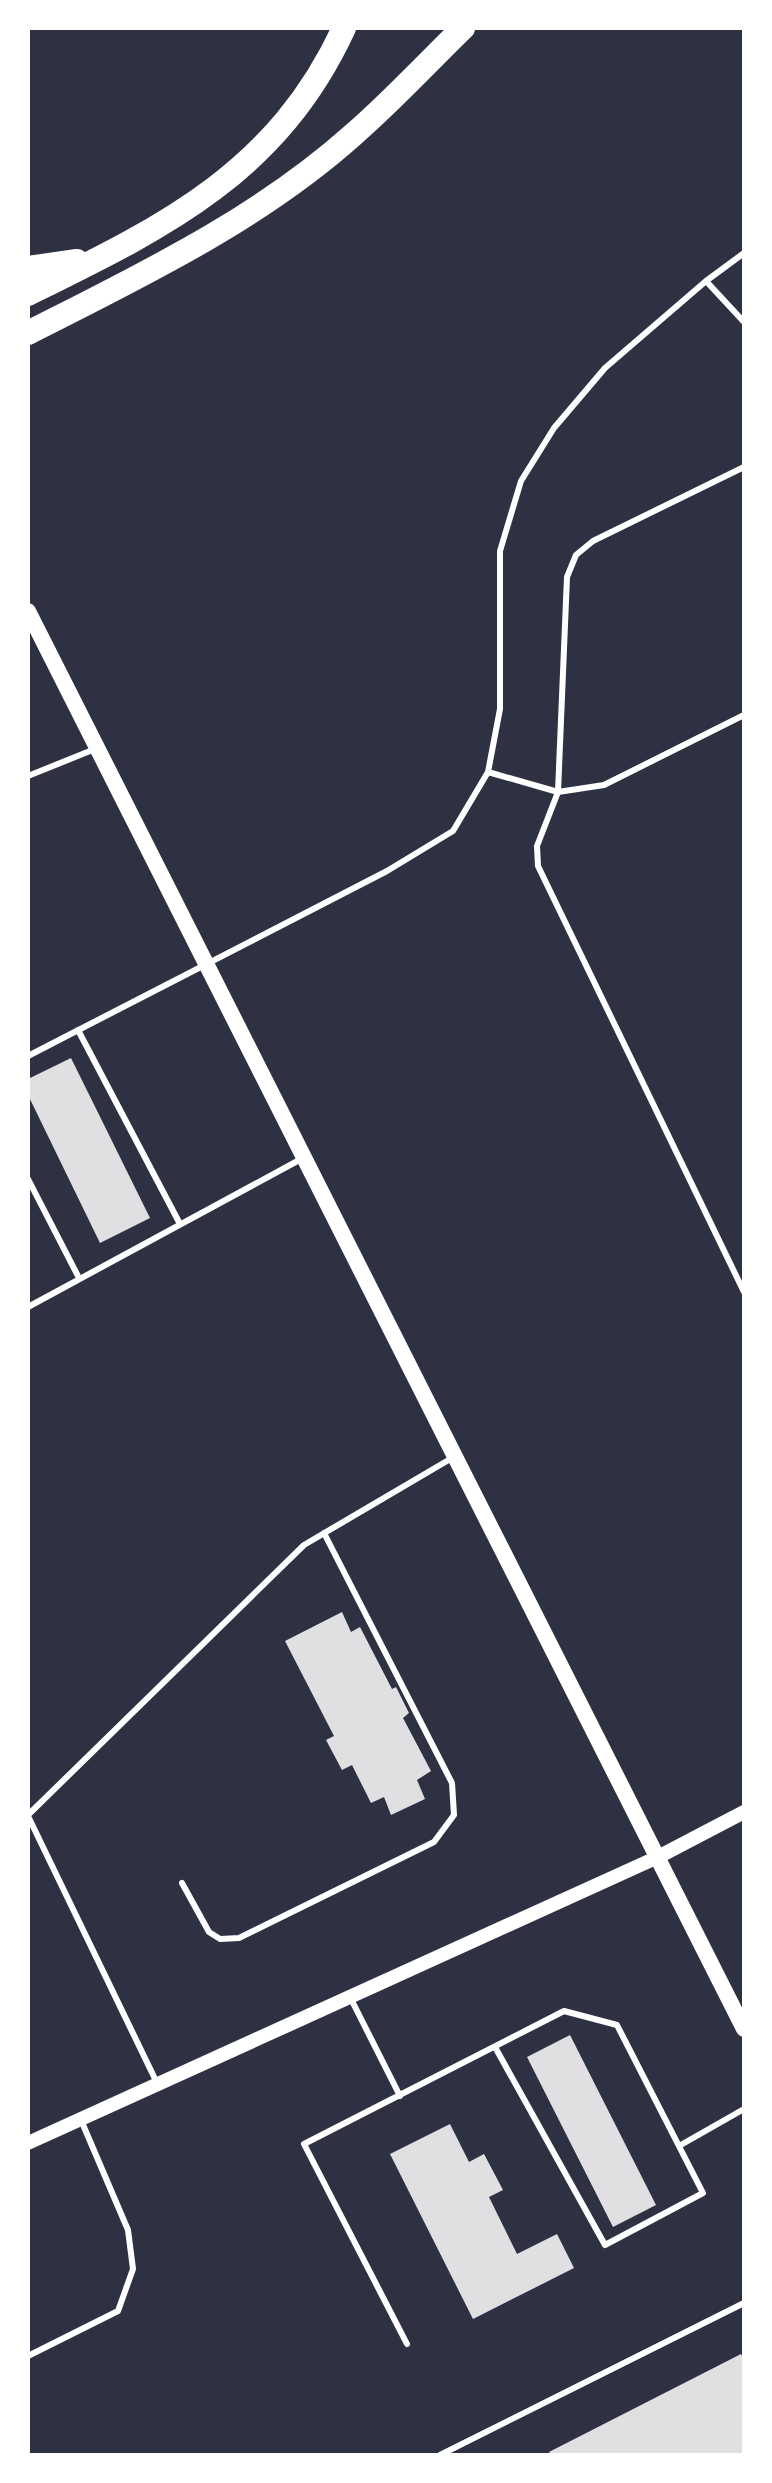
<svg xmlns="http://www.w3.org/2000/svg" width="772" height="2483" viewBox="0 0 772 2483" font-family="'Space Grotesk',sans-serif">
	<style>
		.building { fill: #e0e0e3 }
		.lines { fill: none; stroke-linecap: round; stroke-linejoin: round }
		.service { stroke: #fff; stroke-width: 6 }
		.tertiary { stroke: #fff; stroke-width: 14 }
		.secondary { stroke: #fff; stroke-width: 16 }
		.motorway { stroke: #fff; stroke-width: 24 }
	</style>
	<rect width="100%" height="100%" fill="#2d3142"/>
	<path class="building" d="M71,1058L150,1218L100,1243L28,1095V1079Z
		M342,1612L351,1632L360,1627L392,1689L396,1687L409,1713L403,1718L431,1771L417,1780L425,1799L391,1815L384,1797L371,1803L352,1765L342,1770L326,1740L334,1736L285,1641Z
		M570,2035L656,2205L613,2227L527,2057Z
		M450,2124L469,2162L484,2154L503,2190L489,2197L517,2254L557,2234L574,2268L473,2319L390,2154Z
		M741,2354L744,2359V2455H551L549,2452Z"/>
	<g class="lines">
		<path class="service" d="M706,281L744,322
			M744,467L593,541L576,555L567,577L558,792L537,846L538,866L744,1292
			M488,772L558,792L604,785L744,715
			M28,776L95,749
			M78,1030L180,1224
			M28,1056L387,871L453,831L488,772L500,709V551L521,481L554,428L605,368L706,281L744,253
			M28,1179L79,1278
			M28,1307L303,1158
			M28,1815L304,1545L452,1458
			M28,1816L157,2083
			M182,1883L209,1932L220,1939L239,1938L434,1842L454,1815L452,1783L324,1533
			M350,1997L400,2096
			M679,2146L744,2109
			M407,2344L304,2144L564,2011L617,2025L703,2193L605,2245L495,2047
			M28,2356L118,2311L133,2269L128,2230L81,2120
			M440,2455L744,2303"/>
		<path class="tertiary" d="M28,2143L658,1857L744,1812"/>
		<path class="secondary" d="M28,611L744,2029"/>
		<path class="motorway" d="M28,268L77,261
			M28,294C164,227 277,173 344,28
			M28,333C142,275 258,220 354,134C392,101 427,63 463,28"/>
	</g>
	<rect width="772" height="2483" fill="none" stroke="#ffffff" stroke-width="60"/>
</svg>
